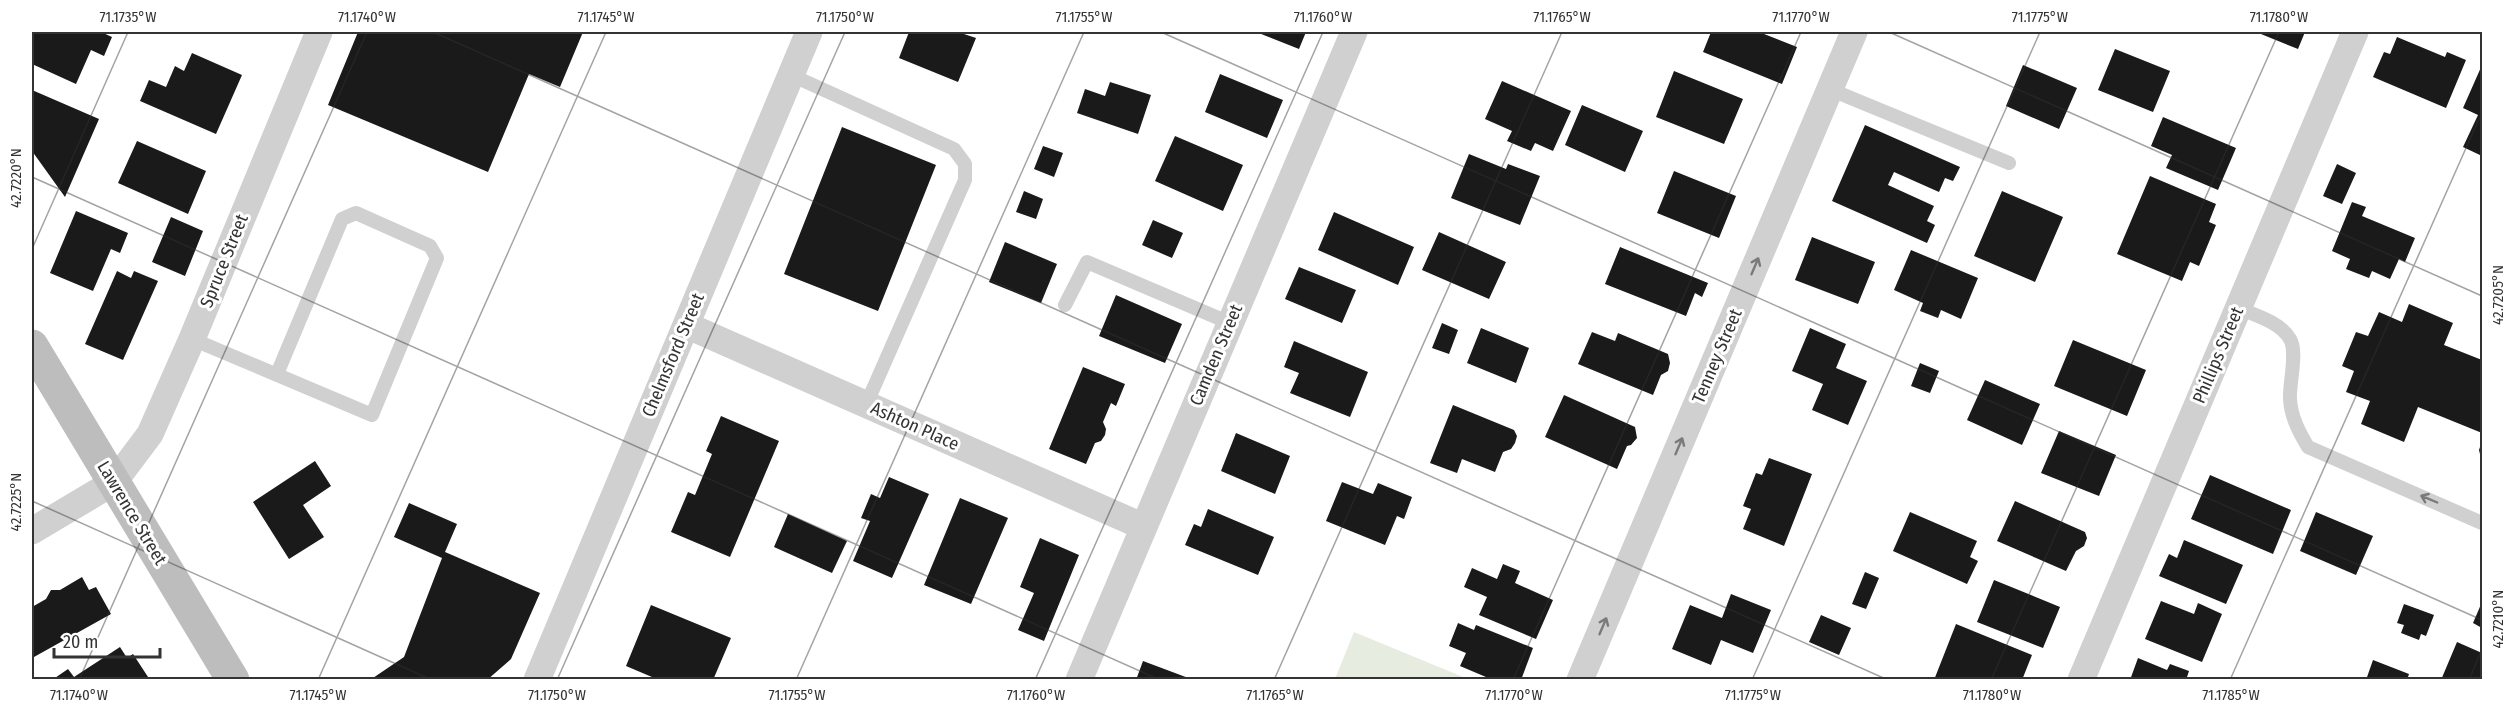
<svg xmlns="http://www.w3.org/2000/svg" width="2514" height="711" viewBox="0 0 2514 711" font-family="'Fira Sans Condensed',sans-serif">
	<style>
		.green { fill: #e6ecdf }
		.building { fill: #1a1a1a }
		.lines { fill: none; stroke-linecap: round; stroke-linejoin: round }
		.service { stroke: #d0d0d0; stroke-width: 14 }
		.minor { stroke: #d0d0d0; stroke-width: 27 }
		.secondary { stroke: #bdbdbd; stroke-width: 33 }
		.oneway { stroke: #7a7a7a }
		.ticks { fill: none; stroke: #333; stroke-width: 1.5; stroke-opacity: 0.45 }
		.labels { text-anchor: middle; stroke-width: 6; stroke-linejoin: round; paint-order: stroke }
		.street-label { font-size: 18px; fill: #333; stroke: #fff }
		.neatline { fill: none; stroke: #333; stroke-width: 2 }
		.ticks-label { font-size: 15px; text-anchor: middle; fill: #333 }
	</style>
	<rect width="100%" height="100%" fill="#fff"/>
	<path class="green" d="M1354,632L1468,679H1335Z"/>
	<path class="building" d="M32,32H101L112,37L104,56L91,50L76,84L32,64Z
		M358,32H583L560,87L529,74L488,172L328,105Z
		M909,32H958L976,38L958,82L899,58Z
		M1256,32H1306L1299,49Z
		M1711,32H1759L1797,47L1782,84L1703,52Z
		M2256,32H2305L2298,49Z
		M2397,37L2445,57L2447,52L2466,60L2446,108L2373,77L2384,52L2390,54Z
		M2115,49L2170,71L2153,112L2098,90Z
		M192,53L242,75L216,134L140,101L149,80L166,87L175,66L184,71Z
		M2023,65L2077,88L2059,129L2006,106Z
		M2482,65V156L2463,147L2478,115L2463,108Z
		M1674,71L1743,99L1724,144L1656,117Z
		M1220,74L1283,100L1267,138L1205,112Z
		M1502,81L1571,111L1553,151L1535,143L1531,151L1507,141L1512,131L1485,119Z
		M1110,82L1151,95L1138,134L1077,113L1085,89L1105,96Z
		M32,90L99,119L65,197L32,151Z
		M1582,105L1643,131L1625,172L1565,145Z
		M2163,117L2236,148L2218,190L2166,168L2172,155L2151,146Z
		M1865,125L1960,167L1953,181L1945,178L1939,192L1894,172L1888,185L1934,206L1927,221L1935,225L1927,243L1832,201Z
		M842,127L936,165L878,311L784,274Z
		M1175,136L1243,165L1223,211L1155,181Z
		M137,141L206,171L188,214L118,183Z
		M1043,146L1063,153L1054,177L1034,169Z
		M1469,154L1506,169L1508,164L1540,176L1520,225L1451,198Z
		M2337,164L2356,173L2342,204L2323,196Z
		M1674,171L1736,196L1719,238L1657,213Z
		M2150,176L2216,204L2209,222L2216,225L2199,266L2190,262L2182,281L2117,254Z
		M1024,191L1043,199L1036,219L1016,212Z
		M2002,191L2063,217L2035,282L1974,256Z
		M2352,202L2366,207L2362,216L2415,238L2405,262L2399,259L2390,279L2372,271L2369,278L2346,269L2350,259L2332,251Z
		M76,211L128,233L120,253L111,249L93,291L50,273Z
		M1334,212L1414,247L1398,285L1318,250Z
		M171,217L203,231L185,276L152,262Z
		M1153,220L1183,233L1172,258L1142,245Z
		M1439,232L1506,262L1489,299L1422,270Z
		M1812,237L1875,262L1858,304L1795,280Z
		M1005,242L1057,264L1041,303L989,282Z
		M1620,247L1708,283L1702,297L1695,293L1686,316L1605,284Z
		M1911,250L1978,278L1961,319L1941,310L1938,318L1920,311L1923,303L1894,290Z
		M1299,267L1356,290L1342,323L1285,299Z
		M117,271L131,278L134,271L158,281L123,360L85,344Z
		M1116,295L1182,324L1165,363L1099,336Z
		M2409,304L2453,323L2444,345L2482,360V433L2418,407L2404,442L2361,424L2370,401L2346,392L2354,371L2342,366L2356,332L2368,336L2379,312L2402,322Z
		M1442,323L1458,330L1449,354L1432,348Z
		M1481,328L1529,348L1516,383L1467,363Z
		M1810,328L1846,344L1836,368L1867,381L1848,425L1812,410L1823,384L1792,371Z
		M1592,332L1615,341L1618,333L1668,354L1670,363L1668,371L1661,375L1653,395L1578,364Z
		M2073,340L2146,370L2127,416L2054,386Z
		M1294,341L1368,372L1350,417L1290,393L1299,373L1284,367Z
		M1920,363L1939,371L1930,393L1911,386Z
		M1083,367L1125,384L1116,406L1111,403L1103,422L1106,429L1105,435L1101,441L1095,443L1086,464L1049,449Z
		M1985,380L2040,404L2022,445L1967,420Z
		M1564,395L1635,427L1637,438L1631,445L1627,446L1617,469L1545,437Z
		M1453,405L1514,430L1517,436L1515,443L1511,449L1503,452L1495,472L1462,459L1457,473L1430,463Z
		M721,416L779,441L730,557L671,532L688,492L695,495L712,454L706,451Z
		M2059,431L2116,455L2099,496L2041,473Z
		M1236,433L1290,456L1275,494L1221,471Z
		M2482,441V462L2479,450Z
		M1769,458L1812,474L1784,546L1743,529L1751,509L1743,506L1756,473L1762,475Z
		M315,461L331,486L303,505L324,537L289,559L253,502Z
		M2210,475L2291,510L2273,554L2191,519Z
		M889,477L929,494L892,578L853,561L870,521L861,518L871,494L880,498Z
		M1342,482L1373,494L1378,483L1412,497L1404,519L1397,516L1385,545L1326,521Z
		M960,498L1008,518L971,604L924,585Z
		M2015,501L2085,532L2087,538L2084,546L2076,551L2066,571L1997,541Z
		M409,503L457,524L445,552L540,593L511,659L487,680H370L404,657L442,558L394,537Z
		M1208,509L1274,537L1258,575L1185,545L1194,524L1201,527Z
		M1910,512L1977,541L1970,557L1978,561L1967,584L1893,551Z
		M2316,512L2373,536L2356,575L2300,551Z
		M788,514L847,541L832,573L774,547Z
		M1040,538L1079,555L1044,641L1018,630L1034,593L1020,587Z
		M2184,540L2243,565L2226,604L2159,576L2169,554L2177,558Z
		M1503,564L1520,571L1515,583L1553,600L1536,639L1479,615L1487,597L1464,587L1472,568L1497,579Z
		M1865,572L1879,578L1866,609L1852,604Z
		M82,577L89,590L96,587L111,614L34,657L32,653V607L46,599L51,590H60Z
		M1994,580L2060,607L2043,648L1977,622Z
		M1731,594L1771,610L1753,653L1721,640L1711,665L1672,649L1690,605L1722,618Z
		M2161,601L2194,614L2198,603L2222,614L2202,662L2145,639Z
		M2482,602V628L2473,623Z
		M2404,604L2434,615L2426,636L2421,634L2419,640L2401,633L2404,625L2397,623Z
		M651,605L731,638L713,680H659L626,666Z
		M1821,615L1851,628L1839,655L1809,642Z
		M1458,623L1474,630L1476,625L1533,648L1521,680H1493L1460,666L1466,653L1449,646Z
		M1956,624L2032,655L2022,680H1934Z
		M2457,642L2482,653V680H2441Z
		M120,647L127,658L133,654L150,680H52L68,669L74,677Z
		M2138,658L2167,670L2170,664L2189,671L2186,680H2130Z
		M2373,660L2409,674L2407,680H2366Z
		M1143,661L1191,679V680H1136Z"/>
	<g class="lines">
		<path class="service" d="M791,75L954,149L965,164V180L866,405
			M1829,89L2009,163
			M1065,305L1087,262L1230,323
			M2238,308C2255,315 2280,322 2290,339C2298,352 2289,383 2290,399C2291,417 2299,432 2308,447L2482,523
			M192,339L372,415L437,258L430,246L356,213L342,219L277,374"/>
		<path class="minor" d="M686,325L1144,527
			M32,531L114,482L150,434L192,339L319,32
			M537,680L809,32
			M1079,680L1354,32
			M1580,680L1854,32
			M2081,680L2355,32"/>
		<path class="secondary" d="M32,346L233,680"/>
	</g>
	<defs><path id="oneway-shaft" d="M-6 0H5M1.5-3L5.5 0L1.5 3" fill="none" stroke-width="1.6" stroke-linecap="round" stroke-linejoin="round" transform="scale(1.5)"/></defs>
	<g class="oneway">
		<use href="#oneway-shaft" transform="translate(1755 266) rotate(-67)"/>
		<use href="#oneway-shaft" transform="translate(1679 446) rotate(-67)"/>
		<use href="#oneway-shaft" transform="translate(2429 499) rotate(-157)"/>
		<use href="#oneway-shaft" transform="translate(1603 626) rotate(-67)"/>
	</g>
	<path class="ticks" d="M433,32L1888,680M1161,32L2482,620M1889,32L2482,296M32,177L1160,680M32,249L128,32M32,501L432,680M79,680L367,32M318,680L606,32M557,680L845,32M796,680L1084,32M1035,680L1323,32M1274,680L1562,32M1513,680L1801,32M1752,680L2040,32M1991,680L2279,32M2230,680L2482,112M2469,680L2482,649"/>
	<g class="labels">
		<g class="street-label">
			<text transform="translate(224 261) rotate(-68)" y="6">Spruce Street</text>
			<text transform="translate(673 355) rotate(-67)" y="6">Chelmsford Street</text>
			<text transform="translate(1216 355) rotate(-67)" y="6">Camden Street</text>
			<text transform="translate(2218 355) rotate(-67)" y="6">Phillips Street</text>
			<text transform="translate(1717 356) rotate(-67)" y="6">Tenney Street</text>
			<text transform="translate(915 426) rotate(24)" y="6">Ashton Place</text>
			<text transform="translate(132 513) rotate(59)" y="6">Lawrence Street</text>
		</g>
	</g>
	<rect width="2514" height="711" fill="none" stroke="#ffffff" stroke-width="66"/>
	<path d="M54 648v9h106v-9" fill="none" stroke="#333333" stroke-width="3"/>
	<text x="63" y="648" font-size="18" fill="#333333" stroke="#ffffff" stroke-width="4.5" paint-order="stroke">20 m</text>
	<rect x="33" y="33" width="2448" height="645" class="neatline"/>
	<g class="ticks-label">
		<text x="128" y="22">71.1735°W</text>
		<text x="367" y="22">71.1740°W</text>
		<text x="606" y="22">71.1745°W</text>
		<text x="845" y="22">71.1750°W</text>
		<text x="1084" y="22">71.1755°W</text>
		<text x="1323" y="22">71.1760°W</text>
		<text x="1562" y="22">71.1765°W</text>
		<text x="1801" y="22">71.1770°W</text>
		<text x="2040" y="22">71.1775°W</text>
		<text x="2279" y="22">71.1780°W</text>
		<text transform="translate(16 178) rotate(-90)" y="5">42.7220°N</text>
		<text transform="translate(2498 295) rotate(-90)" y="5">42.7205°N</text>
		<text transform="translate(16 502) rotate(-90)" y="5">42.7225°N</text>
		<text transform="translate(2498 619) rotate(-90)" y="5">42.7210°N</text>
		<text x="79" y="700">71.1740°W</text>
		<text x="318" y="700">71.1745°W</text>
		<text x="557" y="700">71.1750°W</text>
		<text x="797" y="700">71.1755°W</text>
		<text x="1036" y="700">71.1760°W</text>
		<text x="1275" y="700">71.1765°W</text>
		<text x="1514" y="700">71.1770°W</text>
		<text x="1753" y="700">71.1775°W</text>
		<text x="1992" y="700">71.1780°W</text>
		<text x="2231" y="700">71.1785°W</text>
	</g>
</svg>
